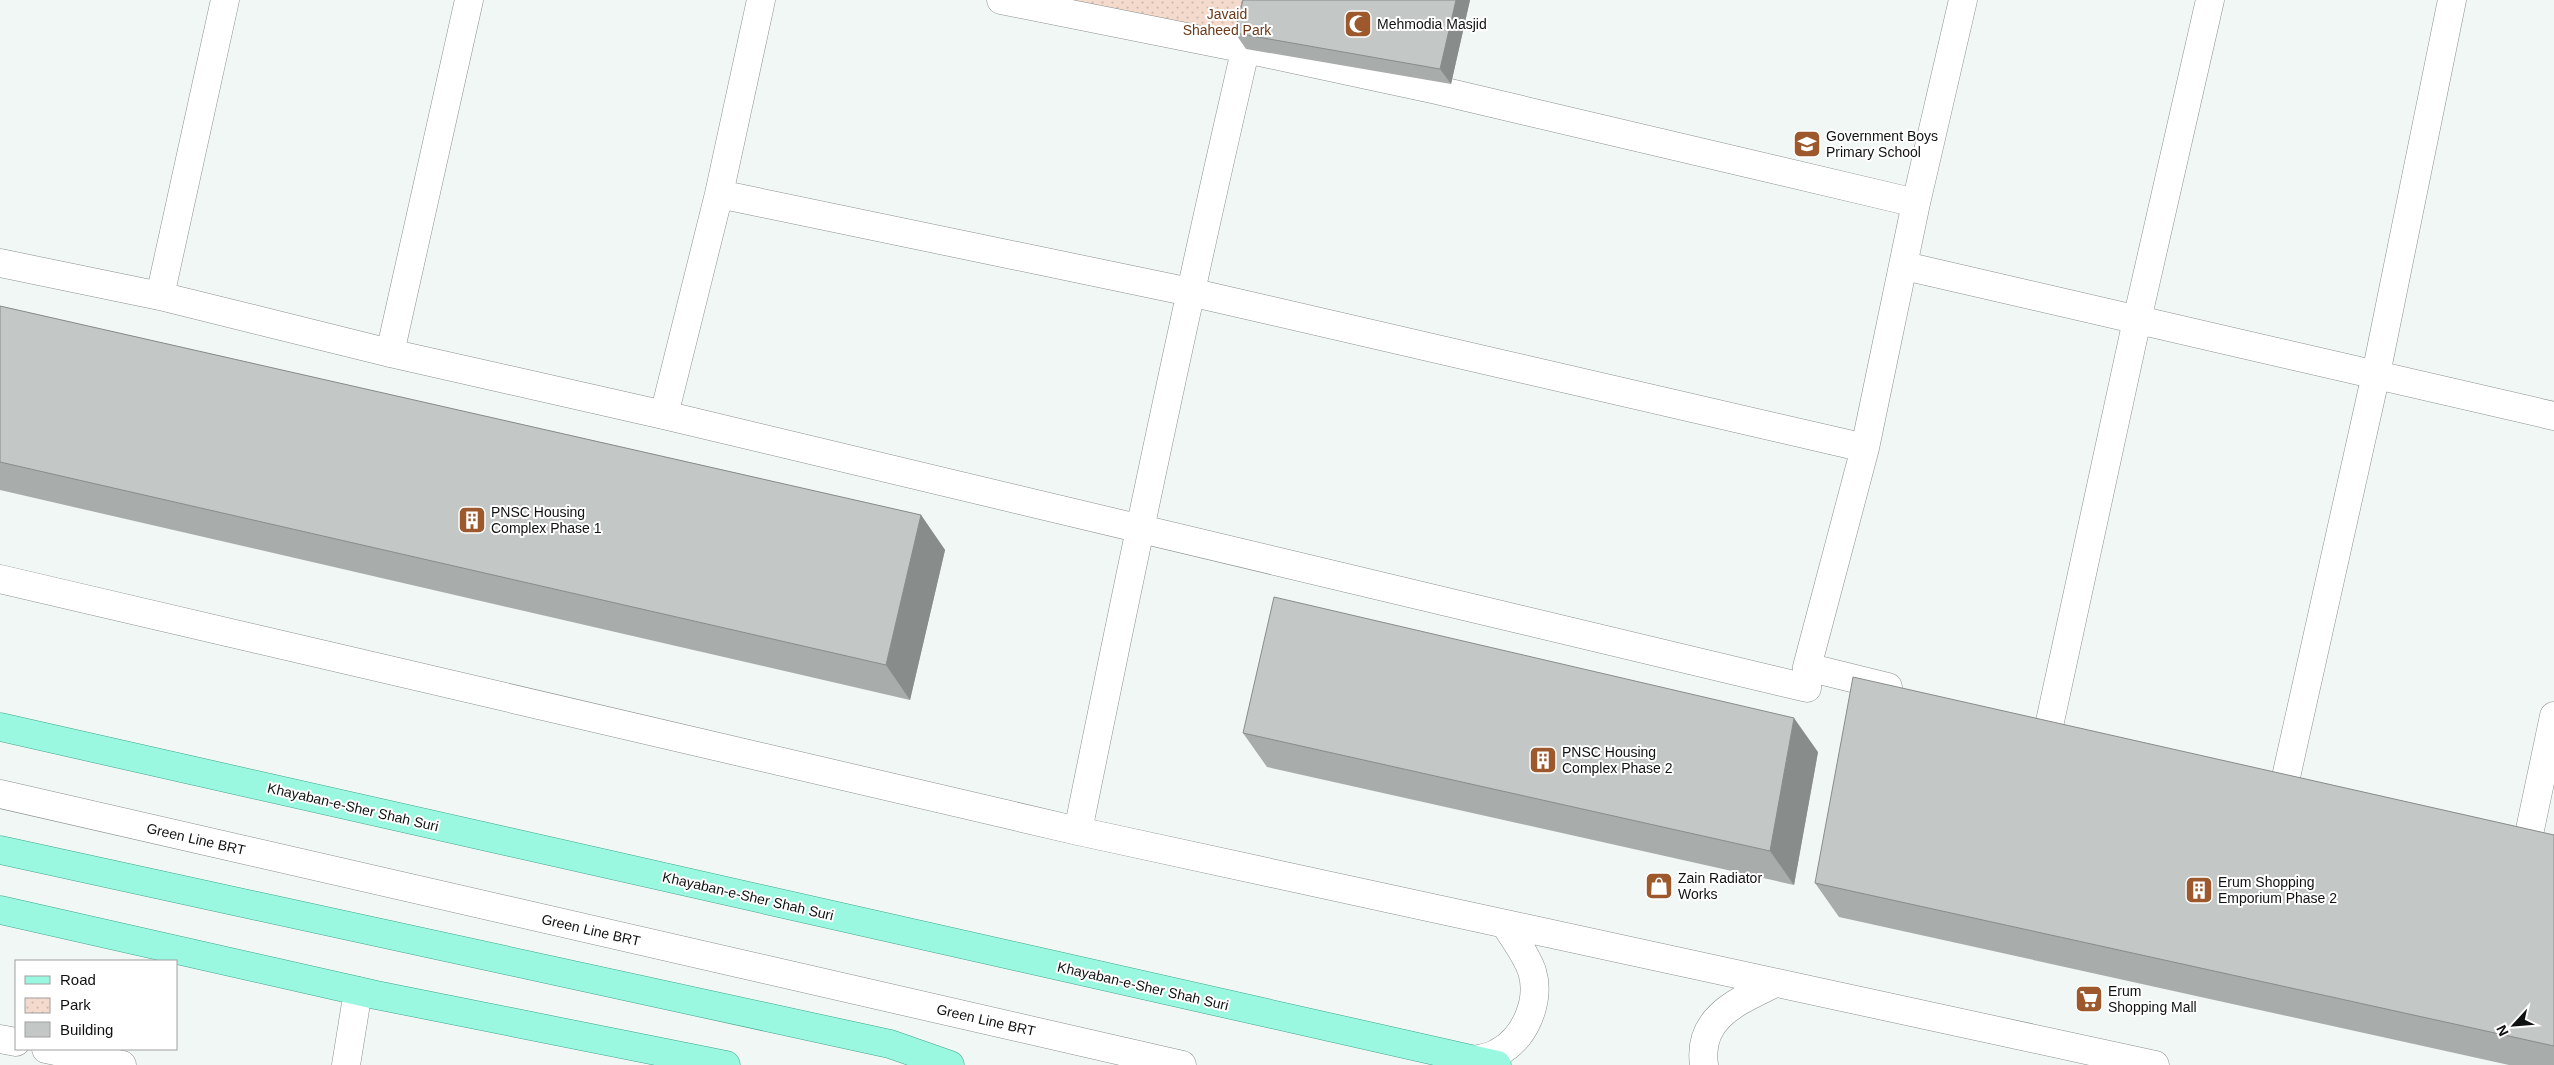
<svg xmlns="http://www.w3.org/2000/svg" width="2554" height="1065" viewBox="0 0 2554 1065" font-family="Arial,sans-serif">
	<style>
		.park { fill: url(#park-dots) }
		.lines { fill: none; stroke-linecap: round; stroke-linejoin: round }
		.minor-casing { stroke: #8b908e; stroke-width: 29 }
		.major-casing { stroke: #3fa48b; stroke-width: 29 }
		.minor { stroke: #fff; stroke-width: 28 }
		.major { stroke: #9bf8e0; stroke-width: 28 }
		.wall { fill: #a8acaa }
		.shaded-wall { fill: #888c8b }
		.building { fill: #c3c8c6; stroke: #888c8b }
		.labels { text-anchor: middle; stroke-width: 4; stroke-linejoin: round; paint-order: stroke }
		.park-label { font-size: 14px; fill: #6b3918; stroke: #fff }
		.poi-label { font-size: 14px; fill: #101211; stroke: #fff; text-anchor: start }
		.street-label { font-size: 14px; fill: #101211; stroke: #fff }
	</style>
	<defs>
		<pattern id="park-dots" width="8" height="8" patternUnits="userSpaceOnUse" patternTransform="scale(1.25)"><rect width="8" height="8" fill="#f4dacc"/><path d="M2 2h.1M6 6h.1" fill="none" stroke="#d0baae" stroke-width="1.8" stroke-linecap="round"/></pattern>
	</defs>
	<rect width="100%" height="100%" fill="#f1f7f5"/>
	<path class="park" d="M1001,0H1257L1246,49Z"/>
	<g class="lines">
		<g class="minor-casing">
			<path id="minor" d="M1001,0L1246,49L1437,90L1916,203
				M719,194L1190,292L1865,448
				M0,263L160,296L390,353L664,415L1807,688V667L1865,448L1916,203L1963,0
				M1905,266L2554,416
				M160,296L225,0
				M390,353L469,0
				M664,415L719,194L761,0
				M0,579L1078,831L2155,1065
				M1807,667L1888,687
				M2049,726L2137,320L2210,0
				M2284,786L2376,374L2452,0
				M0,794L1182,1065
				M1078,831C1134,553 1192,276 1257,0
				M2528,839L2554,716
				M0,1039L16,1042
				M46,1049L122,1065
				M1475,1060C1482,1058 1491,1057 1497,1053C1525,1039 1541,1001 1532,971C1526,954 1514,939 1505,924
				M346,1065L358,991
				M1704,1065C1697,1017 1739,1001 1773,984"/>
		</g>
		<g class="major-casing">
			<path id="major" d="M0,727L1497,1065
				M0,850L890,1044L950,1065
				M0,910L376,995L726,1065"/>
		</g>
		<use href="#minor" class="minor"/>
		<use href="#major" class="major"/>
	</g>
	<path class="wall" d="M1243,0H1470L1451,84L1246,49L1235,33Z
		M0,306L921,515L945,550L910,700L0,490Z
		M1243,733L1818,752L1794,885L1267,767Z
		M2554,835V1065H2509L1839,917L1815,883Z"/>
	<path class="shaded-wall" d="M1456,0H1470L1451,84L1440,69Z
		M921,515L945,550L910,700L886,665Z
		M1794,718L1818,752L1794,885L1770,851Z"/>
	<path class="building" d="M1243,0H1456L1440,69L1235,33Z
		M0,306L921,515L886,665L0,462Z
		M1274,597L1794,718L1770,851L1243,733Z
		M1853,677L2554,835V1046L1815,883Z"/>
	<defs>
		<g id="mosque-square" transform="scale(1.4375)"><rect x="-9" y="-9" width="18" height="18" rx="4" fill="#9d582c" stroke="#fff"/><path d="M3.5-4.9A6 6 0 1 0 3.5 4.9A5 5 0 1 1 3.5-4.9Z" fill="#fff"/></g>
		<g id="school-square" transform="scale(1.4375)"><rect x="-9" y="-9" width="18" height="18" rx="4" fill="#9d582c" stroke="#fff"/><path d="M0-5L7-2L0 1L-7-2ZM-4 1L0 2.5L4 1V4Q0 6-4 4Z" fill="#fff"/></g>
		<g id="building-square" transform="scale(1.4375)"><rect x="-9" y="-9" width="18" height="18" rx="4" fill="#9d582c" stroke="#fff"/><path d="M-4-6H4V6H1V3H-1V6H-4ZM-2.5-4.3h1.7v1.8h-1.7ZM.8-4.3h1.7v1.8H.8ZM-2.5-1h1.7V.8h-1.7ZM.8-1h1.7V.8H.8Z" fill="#fff"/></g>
		<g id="shop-square" transform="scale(1.4375)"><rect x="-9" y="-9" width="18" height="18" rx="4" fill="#9d582c" stroke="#fff"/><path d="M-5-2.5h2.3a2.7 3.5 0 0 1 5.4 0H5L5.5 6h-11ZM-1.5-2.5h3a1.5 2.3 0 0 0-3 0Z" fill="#fff"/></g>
		<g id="supermarket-square" transform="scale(1.4375)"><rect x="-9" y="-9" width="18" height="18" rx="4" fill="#9d582c" stroke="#fff"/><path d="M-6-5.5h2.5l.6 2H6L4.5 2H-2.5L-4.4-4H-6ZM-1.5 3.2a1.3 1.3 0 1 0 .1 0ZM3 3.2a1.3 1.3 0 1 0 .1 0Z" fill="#fff"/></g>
	</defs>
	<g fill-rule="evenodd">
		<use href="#mosque-square" x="1358" y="24"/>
		<use href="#school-square" x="1807" y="144"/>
		<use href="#building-square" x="472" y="520"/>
		<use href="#building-square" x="1543" y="760"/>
		<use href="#shop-square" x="1659" y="886"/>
		<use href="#building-square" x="2199" y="890"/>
		<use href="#supermarket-square" x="2089" y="999"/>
	</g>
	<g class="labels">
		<g class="park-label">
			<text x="1227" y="19">Javaid<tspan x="1227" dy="16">Shaheed Park</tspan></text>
		</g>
		<g class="poi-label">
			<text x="1377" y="29">Mehmodia Masjid</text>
			<text x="1826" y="141">Government Boys<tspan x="1826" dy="16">Primary School</tspan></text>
			<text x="491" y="517">PNSC Housing<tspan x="491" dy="16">Complex Phase 1</tspan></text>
			<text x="1562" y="757">PNSC Housing<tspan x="1562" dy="16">Complex Phase 2</tspan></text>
			<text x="1678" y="883">Zain Radiator<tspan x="1678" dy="16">Works</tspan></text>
			<text x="2218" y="887">Erum Shopping<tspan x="2218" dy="16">Emporium Phase 2</tspan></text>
			<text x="2108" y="996">Erum<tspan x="2108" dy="16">Shopping Mall</tspan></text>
		</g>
		<g class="street-label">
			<text transform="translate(353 807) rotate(13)" y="5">Khayaban-e-Sher Shah Suri</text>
			<text transform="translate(196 839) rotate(13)" y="5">Green Line BRT</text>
			<text transform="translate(748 896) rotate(13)" y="5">Khayaban-e-Sher Shah Suri</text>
			<text transform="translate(591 930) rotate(13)" y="5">Green Line BRT</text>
			<text transform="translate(1143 986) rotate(13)" y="5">Khayaban-e-Sher Shah Suri</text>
			<text transform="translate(986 1020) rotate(13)" y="5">Green Line BRT</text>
		</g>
	</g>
	<rect x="15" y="960" width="162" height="90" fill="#ffffff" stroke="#9fa0a0"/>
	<rect x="25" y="976" width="25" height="8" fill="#9bf8e0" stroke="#9fa0a0"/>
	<text x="60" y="985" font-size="15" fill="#101211">Road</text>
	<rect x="25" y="998" width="25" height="15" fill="url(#park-dots)" stroke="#9fa0a0"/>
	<text x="60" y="1010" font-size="15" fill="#101211">Park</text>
	<rect x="25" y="1022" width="25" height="15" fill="#c3c8c6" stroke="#9fa0a0"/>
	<text x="60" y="1035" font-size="15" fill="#101211">Building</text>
	<g transform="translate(2514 1025) rotate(244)" stroke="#ffffff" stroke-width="4" paint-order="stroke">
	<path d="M0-4L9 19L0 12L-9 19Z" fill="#101211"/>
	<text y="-8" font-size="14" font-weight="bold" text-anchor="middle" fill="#101211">N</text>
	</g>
</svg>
